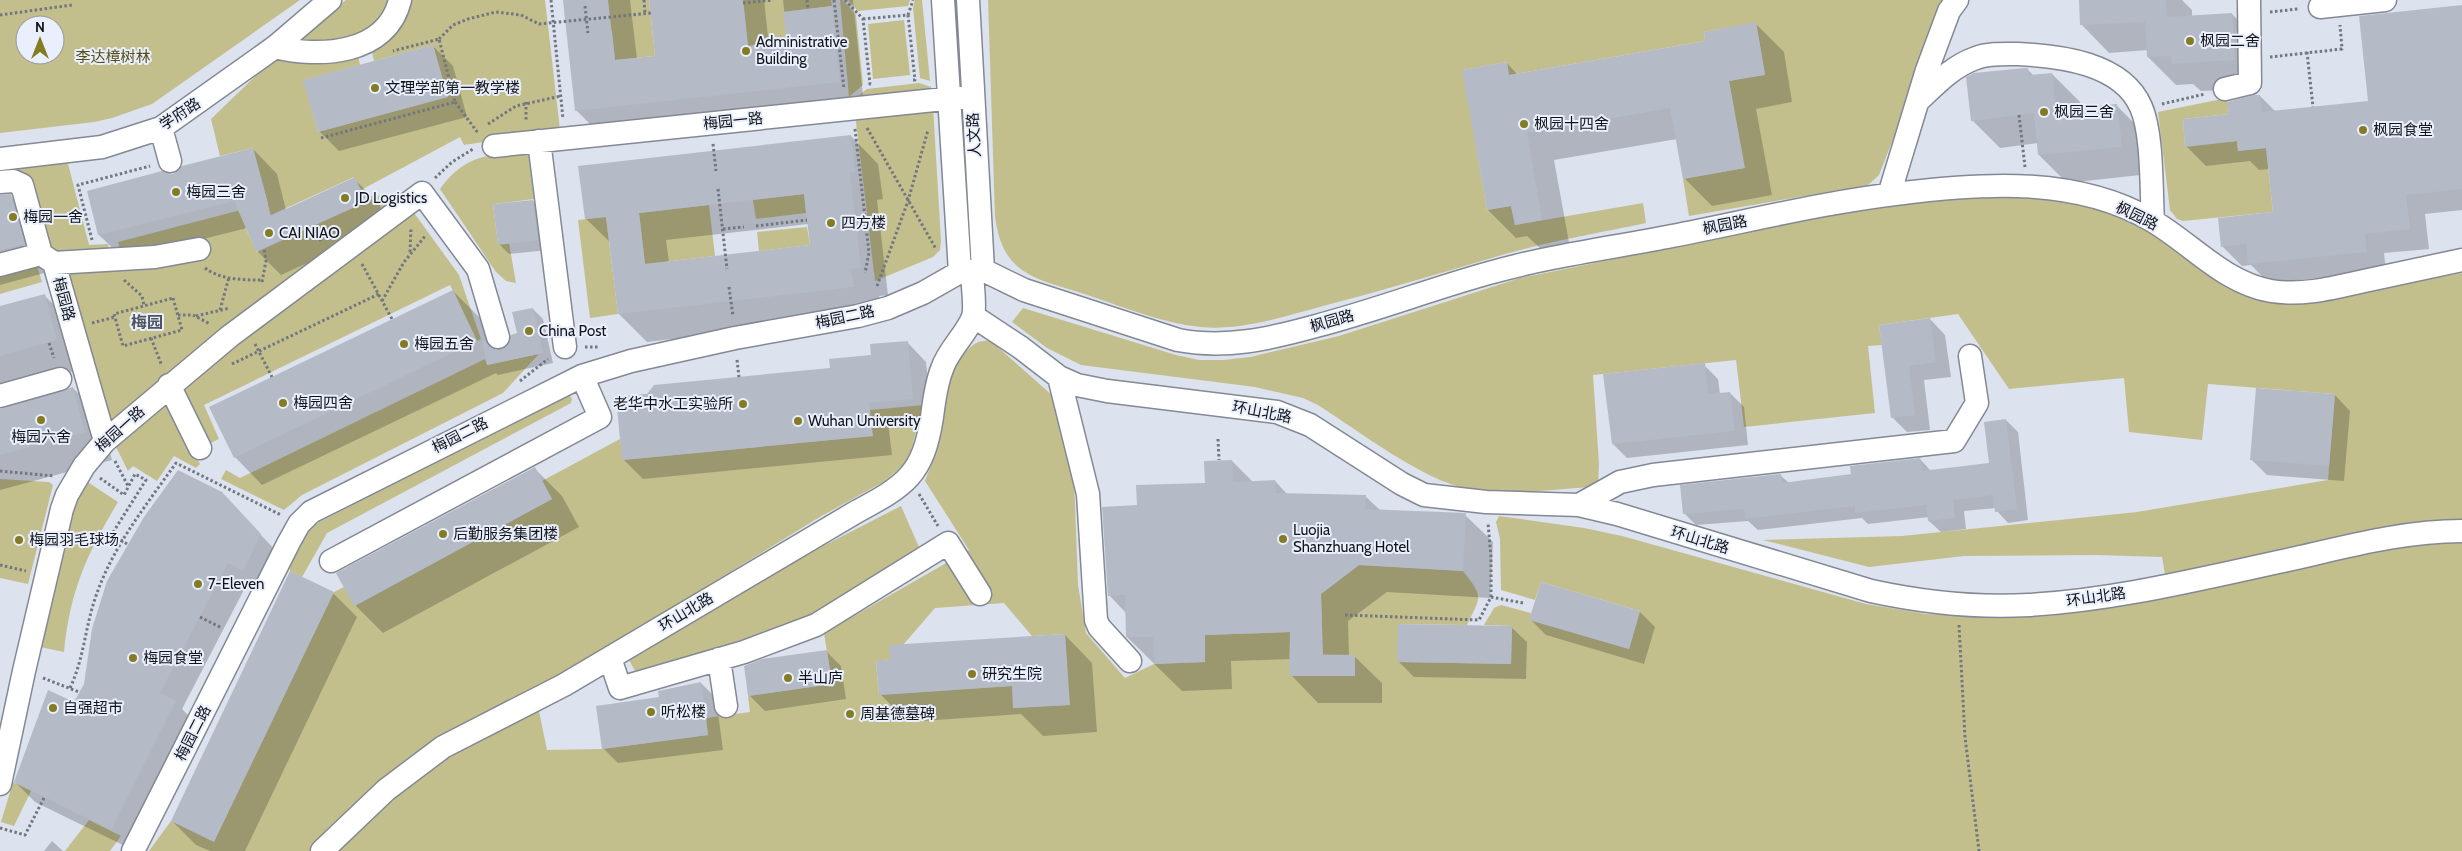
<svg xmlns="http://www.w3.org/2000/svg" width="2462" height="851" viewBox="0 0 2462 851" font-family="Cabin,'Noto Sans SC',sans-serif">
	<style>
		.green { fill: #c2bf8d; fill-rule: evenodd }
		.shadow { fill: #0003; fill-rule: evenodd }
		.building { fill: #b4bbc6; fill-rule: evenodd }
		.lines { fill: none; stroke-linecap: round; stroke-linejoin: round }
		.minor-casing { stroke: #838994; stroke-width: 25 }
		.path { stroke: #72767e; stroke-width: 3; stroke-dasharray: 2.5 2.5; stroke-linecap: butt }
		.minor { stroke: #fff; stroke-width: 22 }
		.poi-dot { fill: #847c23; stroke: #e9effc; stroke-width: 2 }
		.labels { text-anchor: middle; stroke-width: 4; stroke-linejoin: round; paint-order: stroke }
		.poi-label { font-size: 15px; fill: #121418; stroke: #e9effc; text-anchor: start }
		.park-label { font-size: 15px; fill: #545016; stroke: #e9effc }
		.street-label { font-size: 15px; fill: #121418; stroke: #e9effc }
		.neighbourhood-label { font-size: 16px; font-weight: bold; fill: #4f555f; stroke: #e9effc }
	</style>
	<rect width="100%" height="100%" fill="#dce2ee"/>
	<path class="green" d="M0,0H300L152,104L112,118L94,122L0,133ZM25,25H55V55H25Z
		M346,0H392L384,17L345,44L294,40Z
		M407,0H545L560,130L464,145L460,137L361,190L354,177L245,227L257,252L385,193L393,206L111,427L63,270L121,253L118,242L268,203L253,148L220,156L211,119L275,57L357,52L360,65L304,80L318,132L447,97L433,45L374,61L371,47Z
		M608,0H649L655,56L615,60L612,31L567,35L564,8L608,3Z
		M743,0H831L832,6L784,12L787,42L748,46Z
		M840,0H843L856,15L863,85L849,97Z
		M848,0H910L908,6L858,11Z
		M915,0H922L930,81L920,78L913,8Z
		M988,0H1947L1879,175L1868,185L1689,216L1683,179L1744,168L1729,81L1765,74L1756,23L1704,32L1705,41L1509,75L1507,62L1463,70L1487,210L1511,206L1515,225L1643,203L1646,223C1599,233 1551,241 1505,254C1445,272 1384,290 1323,306C1287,316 1239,331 1201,327C1160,323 1119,305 1081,293C1033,278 1003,274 995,217Z
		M904,20L910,75L873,79L868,24Z
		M919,83L931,87V93L849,103L867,89Z
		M2227,98L2229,114L2183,119L2185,146L2237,141L2238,151L2266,148L2273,212L2183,221L2177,219L2170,210L2158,112Z
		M933,106L941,241L940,250L933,257L875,281L855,114Z
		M528,151L534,199L493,204L498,244L509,243L516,283L506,281L496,272L440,189C465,154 489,155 528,151Z
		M67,160L89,245L108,244L110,255L51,253L31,185L0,174V165Z
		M804,194L806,213L756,219L753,200Z
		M1963,195L2056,198L2127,217L2218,277L2364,290L2462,273V851H149L171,821L214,841L334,592L344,587L355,606L552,499L542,481L620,439L623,460L872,436L870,410L923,405L911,451L905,464L883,482L818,518L535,692L547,750L602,749L708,735L706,718L750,712L748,696L832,684L824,633L969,550L925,481C930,468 936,454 939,440C948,408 939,380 965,353C973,344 978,340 991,341L1053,396L1074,477L1078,585L1086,633L1125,678L1154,664L1205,662V635L1322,631L1321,594L1359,565L1463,571C1484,598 1481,595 1467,625L1398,624V662L1511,664L1512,626L1484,625L1494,608L1501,605L1531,613L1530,620L1629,649L1640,611L1541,582L1535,600L1501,590L1500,539L1496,522L1499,516L1584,528L1622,536L1866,604L1927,614L2029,617L2078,612L2169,597L2162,557L2097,555L1964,556L1869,567L1763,540L1902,536L2137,512L2328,480L2335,394L2208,384L2202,440L2129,432L2124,378L2009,389L1958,314L1879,325L1882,345L1868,346L1875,413L1744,427L1736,360L1593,375L1599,464L1598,487C1556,488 1510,497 1468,489C1422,480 1359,431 1318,405L1303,398L1255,387L1081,365L1047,348L1012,322L1023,308L1176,355L1199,360H1224L1250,357L1339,336L1520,278L1823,217ZM1004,603L1032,636L1065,634L1069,705L1014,708L1012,686L879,695L876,662L890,660L935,608ZM1290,654L1355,655L1354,676Z
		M709,205L715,256L645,264L639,213Z
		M412,210L459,275L481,339L477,341L450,285L204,405L219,439L204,446L177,389Z
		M606,217L618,314L590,318L578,220Z
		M807,227L810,245L759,251L757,232Z
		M37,265L42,282L0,294V275Z
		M539,354L503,393L302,495L284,510L221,479L226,470L240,478L485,359L487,365Z
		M568,393L572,399L571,403L327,533L302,577L290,571L289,564L310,527Z
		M168,394L200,464L196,468L174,456L157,481L133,466L128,471L113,441Z
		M0,479L49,482L53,485L28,584L0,578Z
		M86,481L118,502C87,554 70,590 64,652L40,647L72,506Z
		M901,506L919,547L799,622L723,647L635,671L628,658L761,578Z
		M13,782L31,791L14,826L1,822Z
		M89,820L121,836L110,851H65Z"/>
	<path class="shadow" d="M564,0H630L637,59L657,57L650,0H764L769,45L788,43L783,0H853L864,106L601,135L576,110Z
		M2080,0H2182L2192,10V17L2232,14L2260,42L2262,88L2201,91L2193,84L2176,85L2148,57V50L2109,53L2082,25Z
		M2462,6V210L2425,214L2429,249L2384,253L2386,271L2269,283L2251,265L2242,266L2222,246L2274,213L2269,169L2259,170L2250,161L2206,166L2186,146L2260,96L2276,112L2370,102Z
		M1756,24L1784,52L1792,102L1756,109L1772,195L1712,206L1684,178L1677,139L1554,160L1570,248L1544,252L1527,236L1516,238L1488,210L1464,71L1507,63L1518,75L1707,42Z
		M433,46L453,66L467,117L339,151L319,131Z
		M2027,69L2034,76L2052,74L2080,102V109L2116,105L2144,133L2149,174L2067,183L2039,155L2038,143L2000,148L1972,120Z
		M851,136L878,164L883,199L877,200L888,295L879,296L881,314L647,342L619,314L611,243L586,219ZM808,224L811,246L669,262L666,240Z
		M253,149L277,174L286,210L354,179L379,203L389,226L281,275L257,251L247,228L124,259L99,235L88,192L173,175Z
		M0,195L10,196L38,224L52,271L0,285Z
		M533,201L543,211L548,250L509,254L499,244Z
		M453,291L481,319L496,351L509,346L533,309L543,319L553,363L498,375L496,373L262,485L235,457Z
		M44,295L72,323L84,368L0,392V308Z
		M1930,319L1945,335L1951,377L1924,380L1930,430L1907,432L1892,417L1880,326Z
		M907,342L926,362L932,418L888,422L892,455L643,479L624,460L617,398L831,369L873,356Z
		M1704,365L1718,379L1720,394L1730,393L1744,407L1748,445L1627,458L1613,444Z
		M73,388L100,416L112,460L0,490V410Z
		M2257,389L2335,395L2350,411L2344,481L2267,475L2252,460Z
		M2006,420L2018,432L2028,520L2008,523L1997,511L1996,508L1964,511L1966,529L1941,532L1929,521V517L1868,524L1862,518L1758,530L1748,521L1696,525L1684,513L1780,475L1789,483L1852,475L1920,459L1931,471L1991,465Z
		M1232,461L1253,482L1275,481L1287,494L1365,496L1381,511L1465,515L1493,542L1490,598L1387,592L1348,621L1349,656H1354L1382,683V703H1318L1291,675V659L1231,661L1232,689L1182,691L1127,637L1126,613L1109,595L1138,506L1206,484Z
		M534,468L562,496L579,527L383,633L355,605L338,573Z
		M241,514L280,555L263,590L248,582L182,709L195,722L131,849L35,802L15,782L74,704Z
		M1541,583L1640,612L1655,627L1644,664L1546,635L1531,620Z
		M333,593L357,617L245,851H210L196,845L172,821Z
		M1511,627L1527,642L1526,679L1414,677L1399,662Z
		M1065,635L1092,663L1097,732L1043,736L1021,714L908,722L880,694Z
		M826,651L841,666L846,699L765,711L749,695Z
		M701,683L716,698L723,750L618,763L603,748L660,698Z
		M52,841L63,851H44Z"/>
	<path class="building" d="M563,0H608L615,60L655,56L649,0H743L748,46L787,42L783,12L832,6L840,82L575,111Z
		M2079,0H2166L2167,17L2232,13L2235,60L2172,64L2171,56L2147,57L2145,22L2080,25Z
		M2462,5V189L2406,195L2410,229L2365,234L2367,252L2248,264L2246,244L2221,247L2218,218L2273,212L2266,148L2238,151L2237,141L2185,147L2183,119L2229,114L2227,102L2254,95H2260L2262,112L2368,101L2359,16Z
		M1756,22L1765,75L1729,81L1745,168L1683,179L1670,108L1527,133L1542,220L1515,225L1511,206L1487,210L1462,70L1507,62L1509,75L1705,41L1704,32Z
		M433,45L448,97L318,132L303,80Z
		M2025,68H2028L2029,75L2052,73L2056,110L2117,104L2122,147L2038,155L2034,113L1971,121L1966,77L1974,73Z
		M851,135L855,172H850L861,268L851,269L854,287L618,314L606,217L585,219L578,166ZM804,194L810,245L645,264L639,213Z
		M253,148L271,216L355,177L366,202L256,251L234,201L98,235L87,191L162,171L173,174L182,166Z
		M11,194L25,244L0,250V195Z
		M533,200L538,240L498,245L493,204Z
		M453,290L477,341L234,458L209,407Z
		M45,294L57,340L0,356V306Z
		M533,308L543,353L487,365L482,341L485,340L489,346L495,350L507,346L511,335L517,333L512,312Z
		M1930,318L1936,362L1909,366L1915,415L1891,418L1879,325Z
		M908,341L913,399L869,403L873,436L622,460L616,397L647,394L654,385L830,368L829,359L871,355L870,344Z
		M1705,363L1708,394L1730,392L1735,431L1612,444L1603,374Z
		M73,387L85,432L0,455V409Z
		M2256,388L2335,394L2329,466L2250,460Z
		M2006,419L2017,509L1995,512L1993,495L1953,500L1955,518L1928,521L1926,505L1855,513V506L1745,519L1744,509L1683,514L1680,485L1781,474L1782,483L1851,474L1850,466L1920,458L1922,471L1989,463L1984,422Z
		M1232,460L1233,482L1275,480L1276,493L1366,495L1365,509L1466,513L1463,571L1359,565L1321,594L1323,655H1355V676H1289L1290,632L1205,635V662L1154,664L1153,637H1126L1125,595L1108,596L1102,507L1137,505L1136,485L1205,483L1204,461Z
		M535,467L552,499L354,606L336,573Z
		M178,470L222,492L261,534L243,571L228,563L160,693L176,701L111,830L14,782L48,690L74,702L84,684L92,629L107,581L144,517Z
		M290,571L334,592L214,842L171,821Z
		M1541,582L1640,611L1629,649L1529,620Z
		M1398,624L1512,626L1511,664L1397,662Z
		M1065,634L1070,705L1013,708L1012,686L879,695L876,661L890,660L889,645Z
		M827,650L832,684L748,696L744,666L762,659Z
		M701,682L708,735L602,749L596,706L659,697L658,691Z"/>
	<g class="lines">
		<g class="minor-casing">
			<path id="minor" d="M943,0L960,272
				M968,0L983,270
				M2320,7L2385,0
				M275,47C319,58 387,55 400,0
				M2225,89L2250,83L2249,0
				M1919,100C1937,83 1953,66 1976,58C1989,53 2005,54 2018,54C2060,56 2122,63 2141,107C2153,134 2151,191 2153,221
				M161,128L170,161
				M539,141L565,347
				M494,146L973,96
				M0,159L102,147L161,128L275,47L330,0
				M0,182L13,181L22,185L41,254L54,263L105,441
				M1889,195L1927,70L1949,11L1957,0
				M54,263L155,257L199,249
				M0,265L41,254
				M973,316L1020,347L1059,377L1077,385L1107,391L1277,412L1310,425L1402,484L1424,495L1486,502L1579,505L1617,514L1871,591C1922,602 1977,608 2029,605C2115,600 2199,579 2283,561C2342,548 2401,531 2462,531
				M1059,377L1088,494L1096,620L1099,627L1130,661
				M169,385L200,448
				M0,396L60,379
				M1579,505L1620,482L1653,475L1954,441L1977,403L1970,356
				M331,561L600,417L582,376
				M610,658L620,688L744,652L816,625L948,543L980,594
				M719,659L726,706
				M0,784L24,671L62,509L67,495L84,466L105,441L230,336L422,193L478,269L498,337
				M133,851L289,542L299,524L311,512L582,376L631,361L735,338L858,316L888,308L923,293L960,272L983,270L1024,290L1178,340C1226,349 1269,339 1316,326C1374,311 1431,289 1489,273C1549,256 1611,248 1672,236C1749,221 1825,202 1903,193C1985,183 2077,177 2151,220C2191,243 2224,283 2271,291C2303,296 2333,288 2364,281C2396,274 2429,267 2462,260
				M322,851L386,790L443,747L564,685L856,512C906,485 923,475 932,417C934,401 936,384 942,369C948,350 966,335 973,317C976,307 972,282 972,271"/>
		</g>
		<path class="path" d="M551,0L563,119
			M644,0L645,13
			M807,0L808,9
			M834,0L844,89
			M845,0L863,19L870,84H872
			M743,3L773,0
			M585,6L588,33
			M2270,12L2298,9
			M0,15L72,5
			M908,15L913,0
			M863,19L908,15L915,80H913
			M439,39L453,25L468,19L496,12L521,15L539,24L651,13
			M2307,52L2313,107
			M2270,57L2342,49L2340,25
			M455,102L478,133
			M526,102V121
			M2162,104L2205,94
			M2019,115L2025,167
			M488,124L516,106L561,96
			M867,128L936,249
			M855,129L869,253L865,273
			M321,138L455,102L439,39L393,51
			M713,144L716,171
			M435,178L452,162L473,149
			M718,189L727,269
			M313,226L321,241
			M756,226L807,220
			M723,229L744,227
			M92,240L78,185L150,166
			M410,252L411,228
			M362,264L392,319
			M205,268C221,280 244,280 263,280
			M124,280L142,296L144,306
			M262,282L266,261L264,248
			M877,286L908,201L928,130
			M729,287L733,316
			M173,298L182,330L123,346L114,314Z
			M382,301L404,262L426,235
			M220,310L229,277
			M178,315H193L210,324
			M196,316L230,308
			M92,323L115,317
			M151,338L162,366
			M49,343L54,358
			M255,344L272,377
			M585,347H599
			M737,360L739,377
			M232,364L379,294
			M520,381L548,359
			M1218,439L1219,460
			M115,461L128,486
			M0,471L54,476
			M100,478L124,495L135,474L146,480L112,534L127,544
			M919,494L938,526
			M0,565L26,571
			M1491,597L1523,603
			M1345,615L1479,620L1491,597V557L1488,523
			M200,617L222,628
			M1959,625L1965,737L1979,851
			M43,678L79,692
			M70,688C85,656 85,625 97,593C114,545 147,504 176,463L281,515
			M0,828L25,835L44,798"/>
		<use href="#minor" class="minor"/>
	</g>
	<g class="poi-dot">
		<circle cx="2190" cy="41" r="5"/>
		<circle cx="746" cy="51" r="5"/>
		<circle cx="375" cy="88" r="5"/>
		<circle cx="2044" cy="112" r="5"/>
		<circle cx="1524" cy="124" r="5"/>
		<circle cx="2363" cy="130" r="5"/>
		<circle cx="176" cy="192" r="5"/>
		<circle cx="345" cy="198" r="5"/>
		<circle cx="13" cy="217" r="5"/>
		<circle cx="831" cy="223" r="5"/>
		<circle cx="269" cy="233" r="5"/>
		<circle cx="529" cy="331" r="5"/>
		<circle cx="404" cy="344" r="5"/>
		<circle cx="283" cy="403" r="5"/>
		<circle cx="743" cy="404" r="5"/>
		<circle cx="41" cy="420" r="5"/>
		<circle cx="798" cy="421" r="5"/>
		<circle cx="443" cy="534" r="5"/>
		<circle cx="1283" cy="539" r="5"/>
		<circle cx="19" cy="540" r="5"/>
		<circle cx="198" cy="584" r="5"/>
		<circle cx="133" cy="658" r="5"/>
		<circle cx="972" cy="674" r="5"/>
		<circle cx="788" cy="678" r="5"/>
		<circle cx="53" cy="708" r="5"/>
		<circle cx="651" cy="712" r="5"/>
		<circle cx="850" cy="714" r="5"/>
	</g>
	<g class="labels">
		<g class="poi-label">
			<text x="2200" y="46">枫园二舍</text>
			<text x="756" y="47">Administrative<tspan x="756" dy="17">Building</tspan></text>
			<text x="385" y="93">文理学部第一教学楼</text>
			<text x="2054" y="117">枫园三舍</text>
			<text x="1534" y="129">枫园十四舍</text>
			<text x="2373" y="135">枫园食堂</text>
			<text x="186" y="197">梅园三舍</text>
			<text x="355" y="203">JD Logistics</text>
			<text x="23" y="222">梅园一舍</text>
			<text x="841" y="228">四方楼</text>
			<text x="279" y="238">CAI NIAO</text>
			<text x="539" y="336">China Post</text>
			<text x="414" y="349">梅园五舍</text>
			<text x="293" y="408">梅园四舍</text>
			<text x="733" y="409" text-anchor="end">老华中水工实验所</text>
			<text x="808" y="426">Wuhan University</text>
			<text x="41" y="442" text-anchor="middle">梅园六舍</text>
			<text x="1293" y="535">Luojia<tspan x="1293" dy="17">Shanzhuang Hotel</tspan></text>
			<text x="453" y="539">后勤服务集团楼</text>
			<text x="29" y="545">梅园羽毛球场</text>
			<text x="208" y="589">7-Eleven</text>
			<text x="143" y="663">梅园食堂</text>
			<text x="982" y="679">研究生院</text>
			<text x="798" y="683">半山庐</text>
			<text x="63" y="713">自强超市</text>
			<text x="661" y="717">听松楼</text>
			<text x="860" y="719">周基德墓碑</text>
		</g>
		<g class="park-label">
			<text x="113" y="62">李达樟树林</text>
		</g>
		<g class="street-label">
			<text transform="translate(180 114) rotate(-33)" y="5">学府路</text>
			<text transform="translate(733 121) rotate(-6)" y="5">梅园一路</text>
			<text transform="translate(974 135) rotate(-93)" y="5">人文路</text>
			<text transform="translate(2137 216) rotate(26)" y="5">枫园路</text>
			<text transform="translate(1725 225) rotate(-11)" y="5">枫园路</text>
			<text transform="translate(64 299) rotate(75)" y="5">梅园路</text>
			<text transform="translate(845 317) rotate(-12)" y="5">梅园二路</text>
			<text transform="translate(1332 321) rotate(-16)" y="5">枫园路</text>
			<text transform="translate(1262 412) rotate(11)" y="5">环山北路</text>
			<text transform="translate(120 429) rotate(-42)" y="5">梅园一路</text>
			<text transform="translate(460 435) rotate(-27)" y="5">梅园二路</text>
			<text transform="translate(1700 540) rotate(17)" y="5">环山北路</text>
			<text transform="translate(2096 597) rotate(-8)" y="5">环山北路</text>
			<text transform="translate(686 612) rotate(-31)" y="5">环山北路</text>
			<text transform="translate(193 733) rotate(-63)" y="5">梅园二路</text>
		</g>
		<g class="neighbourhood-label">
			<text x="147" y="328">梅园</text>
		</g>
	</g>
	<g transform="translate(40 40)"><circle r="24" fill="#e9effc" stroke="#9397a1"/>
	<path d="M0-4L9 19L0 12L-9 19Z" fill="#847c23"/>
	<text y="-8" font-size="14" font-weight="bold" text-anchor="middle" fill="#121418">N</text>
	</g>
</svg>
